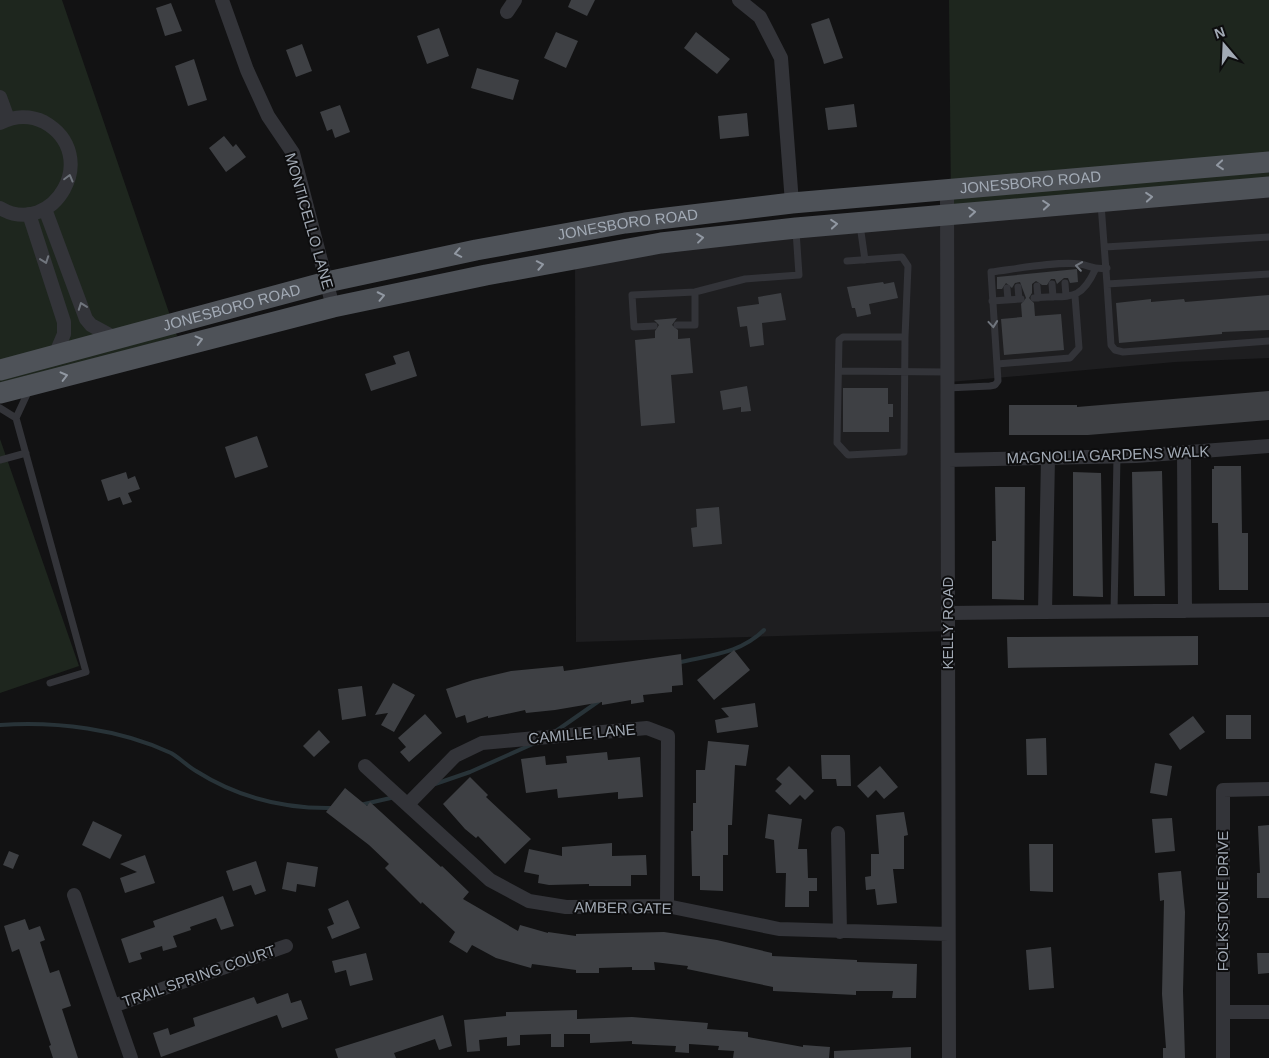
<svg xmlns="http://www.w3.org/2000/svg" width="1269" height="1058" viewBox="0 0 1269 1058" font-family="Helvetica,sans-serif">
	<style>
		.built { fill: #1e1e20 }
		.green { fill: #1e261e }
		.lines { fill: none; stroke-linecap: round; stroke-linejoin: round }
		.stream { stroke: #283338; stroke-width: 4 }
		.building { fill: #3e4044 }
		.service { stroke: #333439; stroke-width: 7 }
		.minor { stroke: #333439; stroke-width: 14 }
		.primary { stroke: #4e5258; stroke-width: 21 }
		.oneway { stroke: #9198a2 }
		.oneway2 { stroke: #70757d }
		.labels { text-anchor: middle; stroke-width: 4; stroke-linejoin: round; paint-order: stroke }
		.street-label { font-size: 15px; fill: #a2aab5; stroke: #0d0d0e }
	</style>
	<rect width="100%" height="100%" fill="#121213"/>
	<path class="built" d="M1269,183V358L1175,362L950,382L952,631L576,642L575,250Z"/>
	<path class="green" d="M0,0H62L177,336L0,389Z
		M949,0H1269V183L951,205Z
		M0,439L79,666L0,693Z"/>
	<g class="lines">
		<path class="stream" d="M677,663C709,655 740,654 764,630
			M0,725C56,721 120,729 171,753C180,758 187,766 196,771C237,797 285,809 334,808
			M556,731L599,701
			M435,784L470,772L535,743
			M360,805L395,797"/>
	</g>
	<path class="building" d="M571,0H595L587,16L568,7Z
		M171,3L182,31L165,36L156,8Z
		M829,18L843,58L824,64L811,24Z
		M439,28L449,56L427,64L417,36Z
		M556,32L578,41L566,68L544,58Z
		M696,32L730,59L717,74L684,48Z
		M302,44L312,71L296,77L286,50Z
		M194,59L207,100L188,106L175,66Z
		M477,68L519,80L513,100L471,88Z
		M854,104L857,127L828,130L825,108Z
		M340,105L350,132L335,138L332,129L327,131L320,112Z
		M747,113L749,136L720,139L718,116Z
		M224,136L233,147L236,144L246,157L226,172L209,148Z
		M1077,269L1078,282L1070,283L1068,278H1064L1057,284L1055,279H1051L1047,285H1042L1036,281L1032,284V293L1029,298L1034,303L1035,316L1061,314L1064,350L1004,355L1001,319L1022,317L1021,304L1026,298L1020,282L1015,283L1012,288L1006,283L1002,289H997V277Z
		M883,282L884,284L894,282L898,298L869,304L871,314L857,317L855,308H852L847,287Z
		M781,293L786,320L762,323L764,345L750,347L747,326L740,327L737,307L759,304L758,297Z
		M1269,295V330L1222,332V334L1119,343L1116,303L1151,299V302L1184,299L1185,302Z
		M677,318L672,325L678,330V339L690,338L693,373L671,375L675,423L641,426L635,340L655,338V331L659,325L654,320Z
		M409,351L417,376L371,391L365,374L396,364L393,356Z
		M747,386L751,411L741,412V407L723,410L720,391Z
		M843,388H888V404H893V417H889V432H843Z
		M1269,391V420L1088,435H1009V405H1077V407Z
		M257,436L268,467L235,478L225,447Z
		M1214,466H1241L1242,533H1248V590H1219L1218,523H1212V469H1214Z
		M1162,471L1165,596H1134L1132,472Z
		M126,472L128,479L135,476L140,489L128,493L132,502L123,505L120,497L108,501L101,480Z
		M1073,472L1101,473L1103,597L1073,596Z
		M995,487H1025L1024,600L992,599V541H996Z
		M719,507L722,544L693,547L691,528L697,527L696,509Z
		M1198,636V665L1008,668L1007,637Z
		M734,650L750,670L714,700L697,680Z
		M681,654L683,685L672,686V692L643,695L644,702L631,704V700L602,705V702L555,710L526,713L525,710L488,718V716L467,723L465,715L456,718L446,689L473,680L511,671L563,666L564,671Z
		M393,683L415,695L394,732L381,725L388,713L375,715Z
		M362,686L366,716L342,720L338,689Z
		M755,703L758,727L717,733L715,720L729,717L721,708Z
		M425,714L442,733L409,762L400,752L406,747L398,738Z
		M1226,715H1251V739H1226Z
		M1193,716L1205,732L1180,750L1169,734Z
		M319,730L330,742L314,757L303,746Z
		M1046,738L1047,775H1027L1026,739Z
		M708,741L749,745L746,766L735,765L732,825H728V855H723V891L700,890V876H692L691,831H693V803H696V770H705Z
		M607,752L608,760L640,757L643,797L618,799V792L558,798L557,789L526,793L521,759L545,756L546,765L567,763L566,756Z
		M821,755H850L851,786H837L836,779H822Z
		M1155,763L1172,766L1167,796L1150,793Z
		M789,766L814,791L805,800L800,795L790,805L775,791L782,784L776,779Z
		M880,766L898,787L884,799L876,790L868,798L857,786Z
		M470,777L488,795L486,797L531,839L505,864L478,836L476,838L465,829L443,804Z
		M345,788L367,806L370,802L441,867L442,866L469,892L463,899L518,931L520,925L548,933V932L576,936V934L664,932L717,940L772,953V956L857,960V962L917,964L916,998H892L893,991H856V995L773,991V987L687,969L688,966L654,962L655,970H632V967L599,968V973H576V970L532,964L531,968L496,958L472,945L467,953L449,942L455,932L422,902L421,904L385,868L389,864L369,845L326,812Z
		M904,812L908,835L904,836V869H893L897,903L877,905L875,889L866,890L865,877L871,876V854H879L876,815Z
		M768,814L802,819L798,849H807L808,878H817V891H809V907H785L786,873H776L774,840L765,838Z
		M1172,818L1175,851L1155,853L1152,819Z
		M93,821L122,835L110,859L82,845Z
		M1269,825V898H1257V873H1260L1258,826Z
		M612,843V856L646,855L647,875H631V886H589V884L549,885L538,883L539,875L524,872L529,849L562,856V847Z
		M1029,844H1053V892L1030,891Z
		M9,851L19,855L13,869L3,865Z
		M145,855L155,883L125,893L120,878L137,872L120,864Z
		M256,861L266,891L255,895L251,885L233,891L226,871Z
		M287,862L318,867L315,887L297,884L296,892L282,889Z
		M1181,871L1185,912L1183,991L1185,1058H1163V1048H1166L1162,994L1164,900L1160,901L1158,873Z
		M223,896L234,926L221,930L216,918L190,927L191,930L173,936L177,947L163,951L162,946L140,953L142,959L129,963L121,939L155,927L153,921Z
		M348,900L360,928L332,939L327,927L334,924L328,909Z
		M25,919L29,930L40,926L45,940L40,942L50,973L59,970L71,1006L62,1009L78,1058H53L49,1046L51,1045L19,949L12,952L4,926Z
		M1051,947L1054,988L1029,990L1026,950Z
		M366,953L373,980L350,986L346,970L335,973L332,961Z
		M1257,953H1269V973L1258,974Z
		M288,993L291,1003L301,1000L308,1019L282,1028L277,1015L161,1057L153,1033L168,1028L170,1035L195,1026L193,1018L254,997L257,1004Z
		M577,1010V1019L632,1017L708,1023L707,1029L748,1032V1037L803,1047V1045L830,1047L829,1058H733L734,1051L718,1050L719,1046L689,1044V1053L675,1052L676,1046L632,1044V1041L590,1043V1034H564V1047H551V1034L520,1035V1045L507,1046V1037L479,1040L480,1051L467,1052L464,1020L506,1016V1012Z
		M443,1015L452,1046L439,1050L435,1039L394,1053L396,1058H338L335,1049Z
		M911,1047V1058H834V1051Z"/>
	<g class="lines">
		<path class="service" d="M1101,204L1107,284L1269,274
			M860,225L865,260
			M1105,247L1269,237
			M847,261L902,257L908,266L905,337
			M1065,283L1066,296
			M1052,284L1053,297
			M1107,284L1111,345L1115,350L1123,352L1269,341
			M1037,286L1038,298
			M1018,287L1019,299
			M1007,288L1008,300
			M1034,298C1066,294 1079,305 1095,270
			M992,301L1021,299
			M677,325H695V292
			M654,326L634,327L632,295L695,292L745,279L799,275L796,231
			M843,337H905L904,452L848,455L837,443L839,340Z
			M997,364L1070,358L1079,348L1075,296
			M839,371L947,372
			M947,388L990,386L995,385L998,381L991,272C1015,269 1057,261 1080,264C1091,266 1094,270 1107,268
			M29,390L16,418L86,672L50,683
			M0,408L16,418
			M0,460L26,453
			M1114,612L1117,457"/>
		<path class="minor" d="M222,0L247,70L268,116L293,153L333,307
			M739,0L760,17L781,58L792,203
			M507,12L515,0
			M0,97L8,119
			M0,123C14,116 30,115 44,122C103,155 53,239 0,208
			M947,189L949,1058
			M45,209L86,319L91,325L115,338
			M29,214L64,322V334L55,355
			M1184,453L1185,611
			M948,460L1136,456L1269,446
			M1045,612L1048,458
			M948,613L1269,610
			M365,766L490,880L529,901L566,907L667,906L779,929L948,934
			M408,804L455,756L482,743L647,728L668,736L667,906
			M838,833L840,932
			M74,895L131,1058
			M113,1006L286,946
			M1223,1012H1269
			M1223,1058V790L1269,789"/>
		<g class="primary">
			<path id="s1" d="M0,370L327,282L476,250L625,223L792,203L1269,162"/>
			<path d="M0,393L333,307L486,275L661,243L796,228L1269,187"/>
		</g>
	</g>
	<defs><path id="oneway-chevron" d="M-2-3.5L2.5 0L-2 3.5" fill="none" stroke-width="1.6" stroke-linecap="round" stroke-linejoin="round" transform="scale(1.25)"/></defs>
	<g class="oneway">
		<use href="#oneway-chevron" transform="translate(1220 165) rotate(175)"/>
		<use href="#oneway-chevron" transform="translate(1149 197) rotate(-5)"/>
		<use href="#oneway-chevron" transform="translate(1046 205) rotate(-5)"/>
		<use href="#oneway-chevron" transform="translate(972 212) rotate(-5)"/>
		<use href="#oneway-chevron" transform="translate(834 224) rotate(-5)"/>
		<use href="#oneway-chevron" transform="translate(700 238) rotate(-7)"/>
		<use href="#oneway-chevron" transform="translate(458 253) rotate(169)"/>
		<use href="#oneway-chevron" transform="translate(540 265) rotate(-11)"/>
		<use href="#oneway-chevron" transform="translate(381 296) rotate(-12)"/>
		<use href="#oneway-chevron" transform="translate(199 340) rotate(-15)"/>
		<use href="#oneway-chevron" transform="translate(64 376) rotate(-14)"/>
	</g>
	<g class="oneway2">
		<use href="#oneway-chevron" transform="translate(69 178) rotate(-75)"/>
		<use href="#oneway-chevron" transform="translate(45 260) rotate(70)"/>
		<use href="#oneway-chevron" transform="translate(1079 266) rotate(-172)"/>
		<use href="#oneway-chevron" transform="translate(82 306) rotate(-110)"/>
		<use href="#oneway-chevron" transform="translate(993 324) rotate(85)"/>
	</g>
	<g class="labels">
		<g class="street-label">
			<text dy="5" stroke="none"><textPath href="#s1" startOffset="1050">JONESBORO ROAD</textPath></text>
			<text transform="translate(309 221) rotate(74)" y="5">MONTICELLO LANE</text>
			<text dy="5" stroke="none"><textPath href="#s1" startOffset="645">JONESBORO ROAD</textPath></text>
			<text dy="5" stroke="none"><textPath href="#s1" startOffset="240">JONESBORO ROAD</textPath></text>
			<text transform="translate(1108 455) rotate(-2)" y="5">MAGNOLIA GARDENS WALK</text>
			<text transform="translate(948 623) rotate(-90)" y="5">KELLY ROAD</text>
			<text transform="translate(582 734) rotate(-5)" y="5">CAMILLE LANE</text>
			<text transform="translate(1223 901) rotate(-90)" y="5">FOLKSTONE DRIVE</text>
			<text transform="translate(623 908) rotate(1)" y="5">AMBER GATE</text>
			<text transform="translate(199 976) rotate(-19)" y="5">TRAIL SPRING COURT</text>
		</g>
	</g>
	<g transform="translate(1224 45) rotate(341)" stroke="#0d0d0e" stroke-width="4" paint-order="stroke">
	<path d="M0-4L9 19L0 12L-9 19Z" fill="#a2aab5"/>
	<text y="-8" font-size="14" font-weight="bold" text-anchor="middle" fill="#a2aab5">N</text>
	</g>
</svg>
